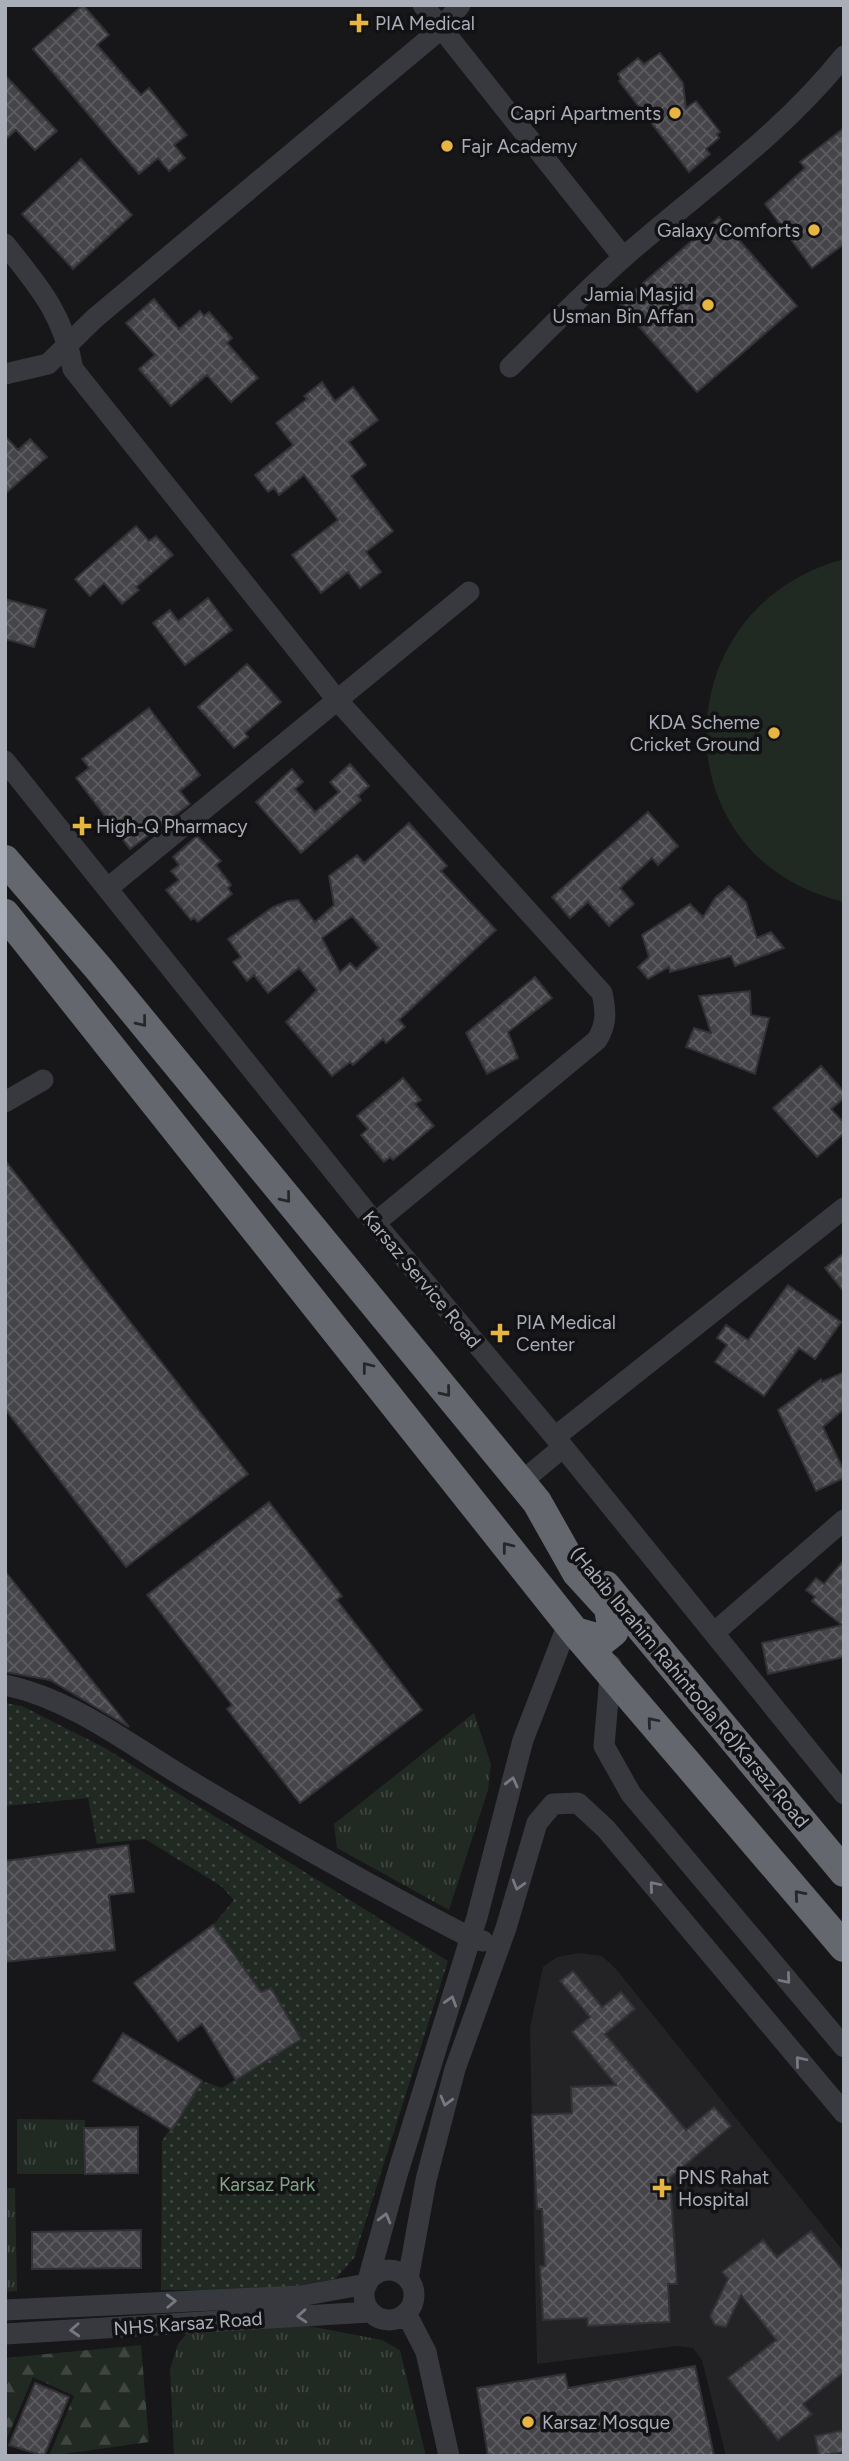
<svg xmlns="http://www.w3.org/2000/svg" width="849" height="2461" viewBox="0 0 849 2461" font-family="Figtree,sans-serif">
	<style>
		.built { fill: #232326 }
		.grass { fill: url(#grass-tufts) }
		.forest { fill: url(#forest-firs) }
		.park { fill: url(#park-dots) }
		.pitch { fill: #212923 }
		.building { fill: url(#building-cross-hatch); stroke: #323135; stroke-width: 2; fill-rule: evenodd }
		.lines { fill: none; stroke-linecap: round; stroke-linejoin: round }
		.minor { stroke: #38393e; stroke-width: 21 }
		.highway { stroke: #65676f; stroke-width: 30 }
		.oneway { stroke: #27272b }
		.oneway2 { stroke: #777981 }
		.poi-dot { fill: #e6b542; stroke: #121214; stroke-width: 2.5 }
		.labels { text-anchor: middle; stroke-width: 7; stroke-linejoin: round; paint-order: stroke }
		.poi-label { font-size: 19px; fill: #aaaeb8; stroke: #121214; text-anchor: start }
		.street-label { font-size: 19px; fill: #aaaeb8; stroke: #121214 }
		.park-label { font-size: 19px; fill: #83a286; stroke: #121214 }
	</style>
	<defs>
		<pattern id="grass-tufts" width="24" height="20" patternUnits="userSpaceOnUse" patternTransform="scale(1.75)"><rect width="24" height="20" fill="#212923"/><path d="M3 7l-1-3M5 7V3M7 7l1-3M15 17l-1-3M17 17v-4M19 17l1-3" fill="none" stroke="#3f4641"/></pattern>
		<pattern id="forest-firs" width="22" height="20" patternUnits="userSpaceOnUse" patternTransform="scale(1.75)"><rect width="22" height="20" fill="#212923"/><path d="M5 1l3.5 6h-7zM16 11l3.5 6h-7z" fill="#3f4641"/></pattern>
		<pattern id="park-dots" width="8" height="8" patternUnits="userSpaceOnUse" patternTransform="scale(1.75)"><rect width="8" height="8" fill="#212923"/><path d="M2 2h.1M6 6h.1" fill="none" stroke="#3f4641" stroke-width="1.8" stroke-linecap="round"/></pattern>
		<pattern id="building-cross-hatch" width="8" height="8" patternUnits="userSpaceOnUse" patternTransform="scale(1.75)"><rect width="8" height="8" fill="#444449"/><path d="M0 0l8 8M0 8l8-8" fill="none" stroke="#5c5c61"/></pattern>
	</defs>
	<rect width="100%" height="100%" fill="#171719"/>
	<path class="built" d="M579,1953L602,1956L616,1969L844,2252V2456H726L702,2360L693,2348L677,2346L537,2364L530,2028L543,1967L557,1957Z"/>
	<path class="grass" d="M474,1713L491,1764L488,1790L449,1910L337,1848L334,1824Z
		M17,2119L85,2120V2174H17Z
		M5,2188H15L17,2291L5,2292Z
		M293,2323L382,2340L400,2350L426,2456H174L170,2369L178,2344L195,2324Z"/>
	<path class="forest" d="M141,2345L149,2442L49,2456L74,2396L33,2377L5,2443V2358Z"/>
	<path class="park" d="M5,1703L22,1706L105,1748L448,1961L354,2258L335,2279L267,2291L161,2290L162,2141L202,2081L222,2088L301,2038L271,1989L261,1992L213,1925L234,1900L221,1886L145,1839L97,1844L88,1798L5,1806Z"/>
	<path class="pitch" d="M844,559V902C658,859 663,607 844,559Z"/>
	<path class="building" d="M83,5L109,35L97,45L141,95L149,88L187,135L174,145L185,158L169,171L158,158L139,174L33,49Z
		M660,53L683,83L686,108L696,101L720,132L717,134L719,138L706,149L710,154L689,172L619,81L621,79L618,74L638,58L644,64Z
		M5,75L57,131L35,150L16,130L5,140Z
		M844,128V244L812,268L765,204L805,168L800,162Z
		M81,159L132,215L73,269L22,214Z
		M719,217L797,306L697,392L619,304Z
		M154,299L179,329L200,311L204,316L209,312L232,338L227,343L258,378L231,402L207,375L171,406L139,369L155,355L126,323Z
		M322,382L335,401L353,387L378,420L349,442L366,465L351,476L393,531L366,552L381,572L360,588L348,572L321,593L292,555L338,520L304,475L279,495L274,488L268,492L255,475L293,445L276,423L307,399L304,396Z
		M5,436L18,450L30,439L47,457L5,494Z
		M136,526L149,541L156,536L173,555L136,587L139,590L122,604L104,583L90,596L75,579Z
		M208,598L232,630L185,665L153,623L170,610L178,621Z
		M5,599L46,610L34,647L5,639Z
		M247,664L281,702L245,733L248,737L234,748L198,707Z
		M149,708L200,775L180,791L190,804L130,849L76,778L89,768L82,759Z
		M350,764L369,786L358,796L361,800L301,853L256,802L292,769L303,782L295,789L315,812L339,792L330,782Z
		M648,812L678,846L658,865L652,858L620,888L634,904L609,926L588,902L570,918L552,897Z
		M409,823L447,866L441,871L496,930L399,1020L405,1027L386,1043L383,1039L353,1065L350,1062L332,1076L286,1022L317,990L299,968L268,993L254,975L247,981L233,962L241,957L228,939L273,907L288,901L298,900L315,922L334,905L329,876L357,855L364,863ZM352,916L379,948L356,969L350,963L340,972L322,938Z
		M197,836L221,861L216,865L231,885L228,888L232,894L198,922L194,918L191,920L166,890L179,880L171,871L179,865L173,857Z
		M729,886L746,902L757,938L771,932L784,948L735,966L731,956L670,972L669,967L648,979L638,967L649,957L642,935L690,904L703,917L715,898Z
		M535,977L552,998L508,1032L518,1058L487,1074L466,1033Z
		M750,991L751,1015L769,1018L755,1074L686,1047L694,1028L711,1033L699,996Z
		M821,1066L844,1092V1098L831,1109L844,1123V1133L817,1157L773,1108Z
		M403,1078L421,1100L415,1104L434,1126L393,1160L390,1157L384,1162L361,1135L368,1129L357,1116Z
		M5,1160L248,1474L126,1567L5,1409Z
		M844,1253V1292L825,1268Z
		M788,1285L841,1322L815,1359L799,1348L764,1396L715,1362L727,1345L717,1338L726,1325L748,1340Z
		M844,1372V1409L823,1427L844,1471V1478L816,1491L778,1410L821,1379L822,1382Z
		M269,1502L342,1596L337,1600L422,1710L300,1803L227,1709L232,1705L147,1595Z
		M844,1560V1657L768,1674L762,1643L842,1625L812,1601L815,1597L806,1590L816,1578L824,1584Z
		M5,1571L129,1727L50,1680L5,1672Z
		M128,1845L134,1892L109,1895L115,1950L5,1962V1861Z
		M213,1925L261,1992L271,1988L301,2039L236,2080L202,2024L178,2041L134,1983Z
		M573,1971L602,2007L621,1992L635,2009L605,2034L686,2130L714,2107L731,2126L670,2178L677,2284H668L670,2322L588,2326L587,2318L543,2320L540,2266H545L542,2209H537L532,2115L572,2113L571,2087L616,2085L572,2032L590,2017L560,1981Z
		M123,2033L202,2081L172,2130L93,2081Z
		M138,2127V2173L85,2174L84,2128Z
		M141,2230V2268L32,2269V2232Z
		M811,2231L844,2272V2372L803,2404L812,2414L778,2440L728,2378L776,2340L741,2295L726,2327L715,2325L710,2316L728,2279L722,2272L763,2240L777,2257Z
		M695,2366L714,2456H488L477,2388L565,2374L568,2388Z
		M35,2383L69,2397L44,2456L9,2445Z
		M844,2430V2452L819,2456L815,2436Z"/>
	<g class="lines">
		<path class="minor" d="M423,5L623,257
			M5,244C39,287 63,313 73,369L338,701L602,993C606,1011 607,1024 597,1040L375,1223
			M510,367C548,330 585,291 625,256C700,190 781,135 844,56
			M5,374L48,364L95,318L442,28L460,5
			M5,761L375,1223L555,1437L844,1794
			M108,888L469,592
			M5,1102L43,1080
			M555,1437L844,1208
			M520,1483L562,1448
			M715,1632L844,1520
			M611,1665L604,1746L631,1794L844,2047
			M5,1685C76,1700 135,1749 197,1785C287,1839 378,1890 471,1938L483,1941
			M364 2295a25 25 0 1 1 50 0a25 25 0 1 1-50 0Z
			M408,2279L426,2180L455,2069L506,1928L537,1823L553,1804L578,1803L606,1829L844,2113
			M5,2310L300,2296L367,2284L397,2175L477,1917L523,1740L568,1624
			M406,2313L426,2352L449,2456
			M5,2334L370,2312"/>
		<path class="highway" d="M5,860L99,969L537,1502L577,1573L609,1608L613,1632L603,1640L575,1632
			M5,914L575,1632L844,1947
			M606,1586L844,1872"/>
	</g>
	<defs><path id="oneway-chevron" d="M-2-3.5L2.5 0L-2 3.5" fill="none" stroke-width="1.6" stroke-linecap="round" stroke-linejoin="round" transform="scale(1.75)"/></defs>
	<g class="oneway">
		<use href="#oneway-chevron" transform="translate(142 1022) rotate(51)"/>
		<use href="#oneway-chevron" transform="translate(286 1198) rotate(51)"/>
		<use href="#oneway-chevron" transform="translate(367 1367) rotate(-128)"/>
		<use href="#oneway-chevron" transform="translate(446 1392) rotate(51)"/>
		<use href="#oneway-chevron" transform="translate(507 1547) rotate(-128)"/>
		<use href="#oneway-chevron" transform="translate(652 1722) rotate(-130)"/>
		<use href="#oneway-chevron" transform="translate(799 1895) rotate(-131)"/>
	</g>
	<g class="oneway2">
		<use href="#oneway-chevron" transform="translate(512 1782) rotate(-76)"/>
		<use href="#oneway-chevron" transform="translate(518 1885) rotate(106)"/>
		<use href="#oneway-chevron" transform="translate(654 1886) rotate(-130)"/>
		<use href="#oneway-chevron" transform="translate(786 1979) rotate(50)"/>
		<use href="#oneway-chevron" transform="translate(451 2001) rotate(-73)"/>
		<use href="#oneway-chevron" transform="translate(800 2061) rotate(-130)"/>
		<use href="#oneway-chevron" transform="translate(446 2101) rotate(105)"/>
		<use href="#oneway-chevron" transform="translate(385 2218) rotate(-75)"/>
		<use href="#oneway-chevron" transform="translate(171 2301) rotate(-2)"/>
		<use href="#oneway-chevron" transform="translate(302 2316) rotate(176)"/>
		<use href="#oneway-chevron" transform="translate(75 2330) rotate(177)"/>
	</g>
	<g class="poi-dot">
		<path d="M355.5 12.5h7v7h7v7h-7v7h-7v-7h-7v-7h7z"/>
		<circle cx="675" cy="113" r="7"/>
		<circle cx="447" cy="146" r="7"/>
		<circle cx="814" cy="230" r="7"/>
		<circle cx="708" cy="305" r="7"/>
		<circle cx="774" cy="733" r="7"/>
		<path d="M78.5 815.5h7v7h7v7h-7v7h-7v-7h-7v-7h7z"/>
		<path d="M496.5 1322.5h7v7h7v7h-7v7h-7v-7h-7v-7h7z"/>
		<path d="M658.5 2177.5h7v7h7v7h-7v7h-7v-7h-7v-7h7z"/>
		<circle cx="528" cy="2422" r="7"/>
	</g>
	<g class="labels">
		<g class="poi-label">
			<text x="375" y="30">PIA Medical</text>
			<text x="661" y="120" text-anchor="end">Capri Apartments</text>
			<text x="461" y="153">Fajr Academy</text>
			<text x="800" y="237" text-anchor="end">Galaxy Comforts</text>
			<text x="694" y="301" text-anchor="end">Jamia Masjid<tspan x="694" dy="22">Usman Bin Affan</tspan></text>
			<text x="760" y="729" text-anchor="end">KDA Scheme<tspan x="760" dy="22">Cricket Ground</tspan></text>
			<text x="96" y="833">High-Q Pharmacy</text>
			<text x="516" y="1329">PIA Medical<tspan x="516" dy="22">Center</tspan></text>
			<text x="678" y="2184">PNS Rahat<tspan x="678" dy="22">Hospital</tspan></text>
			<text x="542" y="2429">Karsaz Mosque</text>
		</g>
		<g class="street-label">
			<text transform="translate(422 1279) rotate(50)" y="7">Karsaz Service Road</text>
			<text transform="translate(690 1687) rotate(50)" y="7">(Habib Ibrahim Rahintoola Rd)Karsaz Road</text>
			<text transform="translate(188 2323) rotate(-4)" y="7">NHS Karsaz Road</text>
		</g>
		<g class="park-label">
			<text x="267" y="2191">Karsaz Park</text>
		</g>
	</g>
	<rect width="849" height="2461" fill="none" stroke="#aaaeb8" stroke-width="14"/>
</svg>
